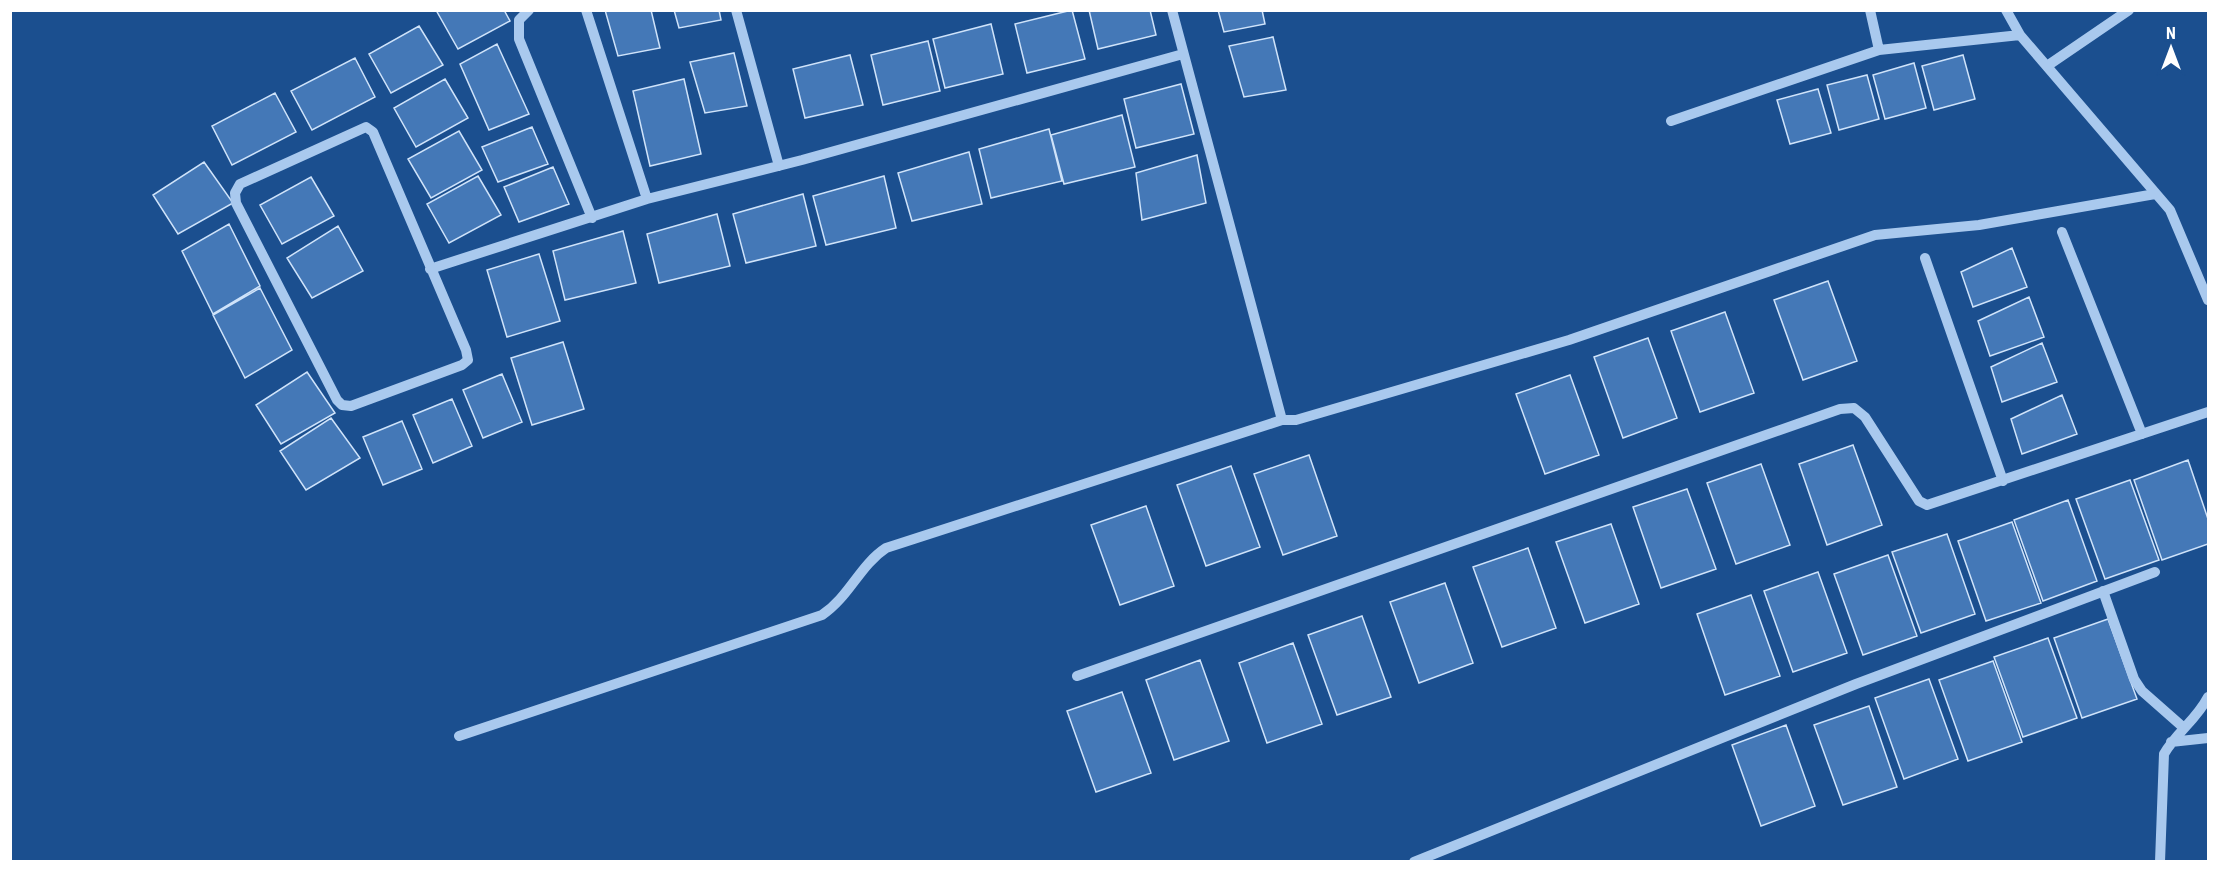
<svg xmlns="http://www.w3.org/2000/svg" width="2219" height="872" viewBox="0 0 2219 872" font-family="'Roboto Condensed',sans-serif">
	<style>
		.building { fill: #4478b7; stroke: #cfe3fa; stroke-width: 1.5 }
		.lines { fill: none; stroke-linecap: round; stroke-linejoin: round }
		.minor { stroke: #a9c9ee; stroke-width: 10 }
	</style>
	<rect width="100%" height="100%" fill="#1b4f8f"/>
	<path class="building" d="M436,10H504L510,21L458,49Z
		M605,10H651L660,48L618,56Z
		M674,10H719L721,20L679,28Z
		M1072,10L1085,59L1027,73L1015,24Z
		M1089,10H1150L1156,35L1098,49Z
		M1218,10H1262L1265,24L1224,32Z
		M991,24L1003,74L945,88L933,39Z
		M419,26L443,65L391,93L369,54Z
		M1273,37L1286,90L1244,97L1229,46Z
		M928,41L940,91L883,105L871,55Z
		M497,44L529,114L489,130L460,64Z
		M734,53L747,106L705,113L690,62Z
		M850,55L863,105L805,118L793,69Z
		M1963,55L1975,99L1934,110L1922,66Z
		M355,58L375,97L312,130L291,91Z
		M1914,63L1926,108L1885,119L1873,75Z
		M1867,75L1879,119L1839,130L1827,85Z
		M445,79L468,118L416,147L394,108Z
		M684,79L701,154L650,166L633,91Z
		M1181,84L1194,134L1136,148L1124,99Z
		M1818,89L1831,133L1790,144L1777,100Z
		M275,93L296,132L232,165L212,126Z
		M1122,115L1135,167L1064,184L1051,135Z
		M532,127L548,164L498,182L482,147Z
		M1049,129L1062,181L991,198L979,149Z
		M459,131L482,170L431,198L408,159Z
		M969,152L982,204L912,221L898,173Z
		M1197,155L1206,203L1142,220L1136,173Z
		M204,162L233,203L178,234L153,195Z
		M553,167L569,204L519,222L504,187Z
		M478,176L501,215L449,243L427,204Z
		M884,176L896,228L826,245L813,196Z
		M311,177L334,216L282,244L260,205Z
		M803,194L816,246L746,263L733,214Z
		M717,214L730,266L659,283L647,234Z
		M229,224L260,286L213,314L182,251Z
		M338,226L363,271L312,298L287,258Z
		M623,231L636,283L565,300L553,251Z
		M2012,248L2027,287L1973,307L1961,272Z
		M539,254L560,321L507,337L487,270Z
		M1828,281L1857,361L1803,380L1774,300Z
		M260,288L292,350L245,378L213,315Z
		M2029,297L2044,337L1990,356L1978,321Z
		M1725,312L1754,393L1700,412L1671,331Z
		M1648,338L1677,418L1623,438L1594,357Z
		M563,342L584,409L532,425L511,358Z
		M2042,343L2057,382L2002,402L1991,367Z
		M307,372L335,413L281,444L256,405Z
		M502,374L522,422L483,438L463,390Z
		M1570,375L1599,455L1545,474L1516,394Z
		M2062,395L2077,434L2022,454L2011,419Z
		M452,399L472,446L433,463L413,415Z
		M331,418L360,458L306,490L280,451Z
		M402,421L422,469L383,485L363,437Z
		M1853,445L1882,525L1827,545L1799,464Z
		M1309,455L1337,536L1283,555L1254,474Z
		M2188,460L2208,519V544L2162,560L2134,480Z
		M1761,464L1790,545L1736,564L1707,483Z
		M1231,466L1260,547L1206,566L1177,485Z
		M2130,480L2159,560L2105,579L2076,499Z
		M1687,489L1716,569L1661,588L1633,507Z
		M2068,500L2097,581L2043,601L2014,520Z
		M1146,506L1174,586L1120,605L1091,525Z
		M2012,522L2041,603L1986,621L1958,541Z
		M1611,524L1639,604L1585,623L1556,542Z
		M1947,534L1975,614L1921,633L1892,552Z
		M1528,548L1556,628L1502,647L1473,567Z
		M1888,555L1917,636L1863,655L1834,574Z
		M1818,572L1847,653L1793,672L1764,591Z
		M1445,583L1473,663L1419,683L1390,602Z
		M1751,595L1780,676L1725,695L1697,614Z
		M1362,616L1391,697L1337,715L1308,635Z
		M2108,619L2137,699L2082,718L2054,638Z
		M2048,638L2077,718L2023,737L1994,657Z
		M1293,643L1322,724L1267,743L1239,663Z
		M1200,660L1229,741L1174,760L1146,680Z
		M1993,661L2022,742L1968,761L1939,680Z
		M1929,679L1958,759L1904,779L1875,698Z
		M1122,692L1151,773L1096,792L1067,711Z
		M1869,706L1897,787L1843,805L1814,725Z
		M1786,725L1815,806L1761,826L1732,745Z"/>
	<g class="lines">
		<path class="minor" d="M529,10L519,20V39L592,218
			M586,10L647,199
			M736,10L779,166
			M1172,10L1282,420H1296L1569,340L1875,235L1979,225L2155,194
			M1870,10L1879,50
			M2006,10L2020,35L2170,210L2208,300
			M2047,66L2129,10
			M1671,121L1879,50L2020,35
			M366,127L373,132L466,350L468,360L462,365L351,406L342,405L337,400L236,203L235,193L240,184Z
			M2062,232L2142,434
			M1925,258L2003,481
			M430,269L647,199L802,160L1183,54
			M2103,591L2134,679L2142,691L2184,728
			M1077,676L1840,409L1854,408L1865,417L1919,501L1927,505L2208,412
			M459,736L822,615C849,597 860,565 886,548L1282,420
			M2171,742L2208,738
			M1414,862L1856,684L2155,572
			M2160,862L2164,754C2176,733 2197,719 2208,697"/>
	</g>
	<rect width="2219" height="872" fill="none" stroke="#ffffff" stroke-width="24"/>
	<g transform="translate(2171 48)" stroke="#1b4f8f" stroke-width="4.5" paint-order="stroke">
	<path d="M0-4.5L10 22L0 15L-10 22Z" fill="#ffffff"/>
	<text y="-9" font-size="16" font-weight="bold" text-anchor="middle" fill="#ffffff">N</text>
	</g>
</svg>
